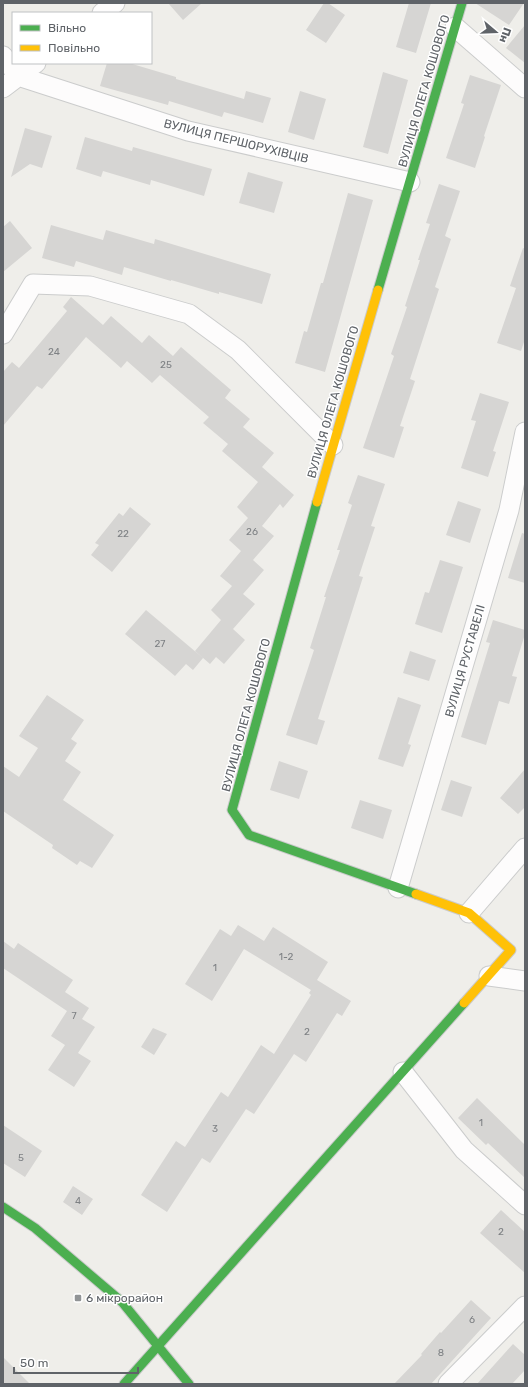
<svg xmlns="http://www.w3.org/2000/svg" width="528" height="1387" viewBox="0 0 528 1387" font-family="Rubik,sans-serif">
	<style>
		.building { fill: #d6d5d3 }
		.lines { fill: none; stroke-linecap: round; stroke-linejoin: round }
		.street-casing { stroke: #cbcccc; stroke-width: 21 }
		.fast-casing { stroke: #cacacb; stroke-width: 11 }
		.slow-casing { stroke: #cacacb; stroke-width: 11 }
		.street { stroke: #fdfcfc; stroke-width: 19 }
		.fast { stroke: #4caf50; stroke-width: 9 }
		.slow { stroke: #ffc107; stroke-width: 9 }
		.poi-dot { fill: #919496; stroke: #fff; stroke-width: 1.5 }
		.labels { text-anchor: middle; stroke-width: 3; stroke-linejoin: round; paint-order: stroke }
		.number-label { font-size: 10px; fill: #7e8184 }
		.street-label { font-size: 12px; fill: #5f6368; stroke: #fff }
		.poi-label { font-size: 12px; fill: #5f6368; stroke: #fff; text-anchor: start }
	</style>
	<rect width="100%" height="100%" fill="#efeeea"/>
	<path class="building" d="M168,3H202L183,20Z
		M324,3H328L345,15L326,43L306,30Z
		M409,3H431L416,53L396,47Z
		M475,3H524L509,25Z
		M525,25V63L506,48Z
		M107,63H129L176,77V79L244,99L246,91L271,98L263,123L224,112L222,117L169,101L168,105L100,86Z
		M383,72L408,80L388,154L363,147Z
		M470,75L501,85L484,136L485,137L475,168L446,158L464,104L461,103Z
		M300,91L326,99L314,140L288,132Z
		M25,128L52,136L42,168L30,164L11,177Z
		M85,137L132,151L133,147L212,169L204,196L151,180L150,185L103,171L101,177L76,169Z
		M248,172L283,182L274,213L239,203Z
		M439,184L460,191L445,236L451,239L435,287L439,289L410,379L415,381L400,426L404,427L394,458L363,448L394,356L391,354L407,307L405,306L420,260H418L430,224L426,223Z
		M348,193L373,200L325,372L295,363L304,331L307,332L321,283H323Z
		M10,221L32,248L3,272V227Z
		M51,225L103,240L106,230L154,244L155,239L271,274L262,304L219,292V294L171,280V281L124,267L122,275L76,261L74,267L42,258Z
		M523,248L525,249V339L521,351L497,343L516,288L510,286Z
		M71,297L103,325L111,316L142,343L149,335L173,356L181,347L231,390L225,398L250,419L243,427L274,453L262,467L294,495L283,508L280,504L262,526L274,536L253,560L264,570L243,594L255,604L233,629L245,640L224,664L216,657L210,664L195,651L221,620L211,610L232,586L220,576L241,551L229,540L248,518L237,507L258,482L222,451L228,444L203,423L209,417L160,375L152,383L127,361L121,368L86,337L42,389L37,386L3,426V372L12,362L19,368L67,311L63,307Z
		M480,393L509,402L493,451L496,452L488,477L461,468L476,421L471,420Z
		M358,475L385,484L371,526L375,527L359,576L363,577L318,719L325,721L317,745L286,735L314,650L310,648L326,597H324L340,550H337L352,505L348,503Z
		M458,501L481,509L470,543L446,535Z
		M130,507L151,524L112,572L91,555L99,545L95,543L119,513L123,516Z
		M522,533L525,534V583L508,578Z
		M440,560L463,567L442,633L415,624L425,592L429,593Z
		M146,610L203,658L193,670L186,664L175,676L125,634Z
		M493,620L525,630V634L512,676L517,677L509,704L499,701L486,745L461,737L490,643L486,642Z
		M410,651L436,660L429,681L403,673Z
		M47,695L84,720L71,739L77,743L65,761L81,772L63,800L114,835L92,868L80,861L77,865L52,848L53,845L3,811V766L19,777L38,748L19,736Z
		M398,697L421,705L408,744L411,745L403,767L378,759Z
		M279,761L308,771L299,799L270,790Z
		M525,769V807L518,814L500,798Z
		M451,780L472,787L462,817L441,810Z
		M360,800L392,810L383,839L351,828Z
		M238,925L264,941L273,927L328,962L317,980L351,1001L342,1016L337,1013L306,1062L294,1054L254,1114L246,1109L210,1163L202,1158L167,1212L141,1195L176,1141L185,1147L221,1092L228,1097L261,1045L274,1054L311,995L309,993L311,990L244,949L212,1001L185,984L220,929L231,936Z
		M3,941L14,949L18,943L73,980L65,992L89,1008L82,1019L95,1027L78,1053L91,1061L74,1087L48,1070L65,1045L51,1036L67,1011L3,968Z
		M153,1028L167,1034L154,1055L141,1047Z
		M477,1098L525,1145V1178L488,1143L486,1145L458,1118Z
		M3,1125L42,1151L25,1177L3,1163Z
		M73,1186L93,1199L82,1215L63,1202Z
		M501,1210L525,1232V1273L480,1233Z
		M471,1300L491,1318L431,1384H394L422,1355L421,1354L440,1332L441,1333Z
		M513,1344L525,1355V1370L512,1384H477Z
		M3,1357L30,1384H3Z"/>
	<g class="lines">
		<g class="street-casing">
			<path id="street" d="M102,13L115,3
				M455,27L525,88
				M3,56L18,76L188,131L410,182
				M3,88L36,63
				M3,334L33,284L90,286L189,314L238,350L333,445
				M398,888L509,510L525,432
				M469,913L525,848
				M489,976L525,981
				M403,1072L464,1150L525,1205
				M448,1384L525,1306"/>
		</g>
		<g class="fast-casing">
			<path id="fast" d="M378,290L462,3
				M317,502L232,810L249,835L416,894
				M3,1207L35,1228L122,1302L189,1384
				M124,1384L464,1003"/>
		</g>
		<g class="slow-casing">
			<path id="slow" d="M317,502L378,290
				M416,894L469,913L511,950L464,1003"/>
		</g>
		<use href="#street" class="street"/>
		<use href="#fast" class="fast"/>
		<use href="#slow" class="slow"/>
	</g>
	<rect class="poi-dot" x="74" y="1294" width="8" height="8" rx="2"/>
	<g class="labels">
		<g class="number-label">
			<text x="54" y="355">24</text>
			<text x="166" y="368">25</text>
			<text x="252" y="535">26</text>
			<text x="123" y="537">22</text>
			<text x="160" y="647">27</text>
			<text x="286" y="960">1-2</text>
			<text x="215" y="971">1</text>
			<text x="74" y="1019">7</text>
			<text x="307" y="1035">2</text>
			<text x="481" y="1126">1</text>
			<text x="215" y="1132">3</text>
			<text x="21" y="1161">5</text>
			<text x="78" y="1204">4</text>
			<text x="501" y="1235">2</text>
			<text x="472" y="1323">6</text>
			<text x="441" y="1356">8</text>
		</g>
		<g class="street-label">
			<text transform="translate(424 91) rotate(-74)" y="4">ВУЛИЦЯ ОЛЕГА КОШОВОГО</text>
			<text transform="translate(236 141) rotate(14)" y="4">ВУЛИЦЯ ПЕРШОРУХІВЦІВ</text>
			<text transform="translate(333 402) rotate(-74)" y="4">ВУЛИЦЯ ОЛЕГА КОШОВОГО</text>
			<text transform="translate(465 661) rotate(-74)" y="4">ВУЛИЦЯ РУСТАВЕЛІ</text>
			<text transform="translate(246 715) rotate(-75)" y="4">ВУЛИЦЯ ОЛЕГА КОШОВОГО</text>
		</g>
		<g class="poi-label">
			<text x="86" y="1302">6 мікрорайон</text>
		</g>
	</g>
	<rect width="528" height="1387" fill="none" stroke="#5f6368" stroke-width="8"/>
	<rect x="12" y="12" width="140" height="52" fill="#ffffff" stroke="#bfc1c3"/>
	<rect x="20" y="25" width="20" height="6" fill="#4caf50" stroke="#bfc1c3"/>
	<text x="48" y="32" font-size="12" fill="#5f6368">Вільно</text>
	<rect x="20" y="45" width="20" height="6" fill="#ffc107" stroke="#bfc1c3"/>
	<text x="48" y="52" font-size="12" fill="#5f6368">Повільно</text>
	<g transform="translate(496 32) rotate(109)" stroke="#ffffff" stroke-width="3" paint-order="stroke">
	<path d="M0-3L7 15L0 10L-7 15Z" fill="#5f6368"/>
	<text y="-6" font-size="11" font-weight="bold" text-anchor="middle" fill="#5f6368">Пн</text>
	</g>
	<path d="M14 1367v6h124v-6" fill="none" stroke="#5f6368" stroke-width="2"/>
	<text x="20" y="1367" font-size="12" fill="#5f6368" stroke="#ffffff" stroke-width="3" paint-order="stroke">50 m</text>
</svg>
